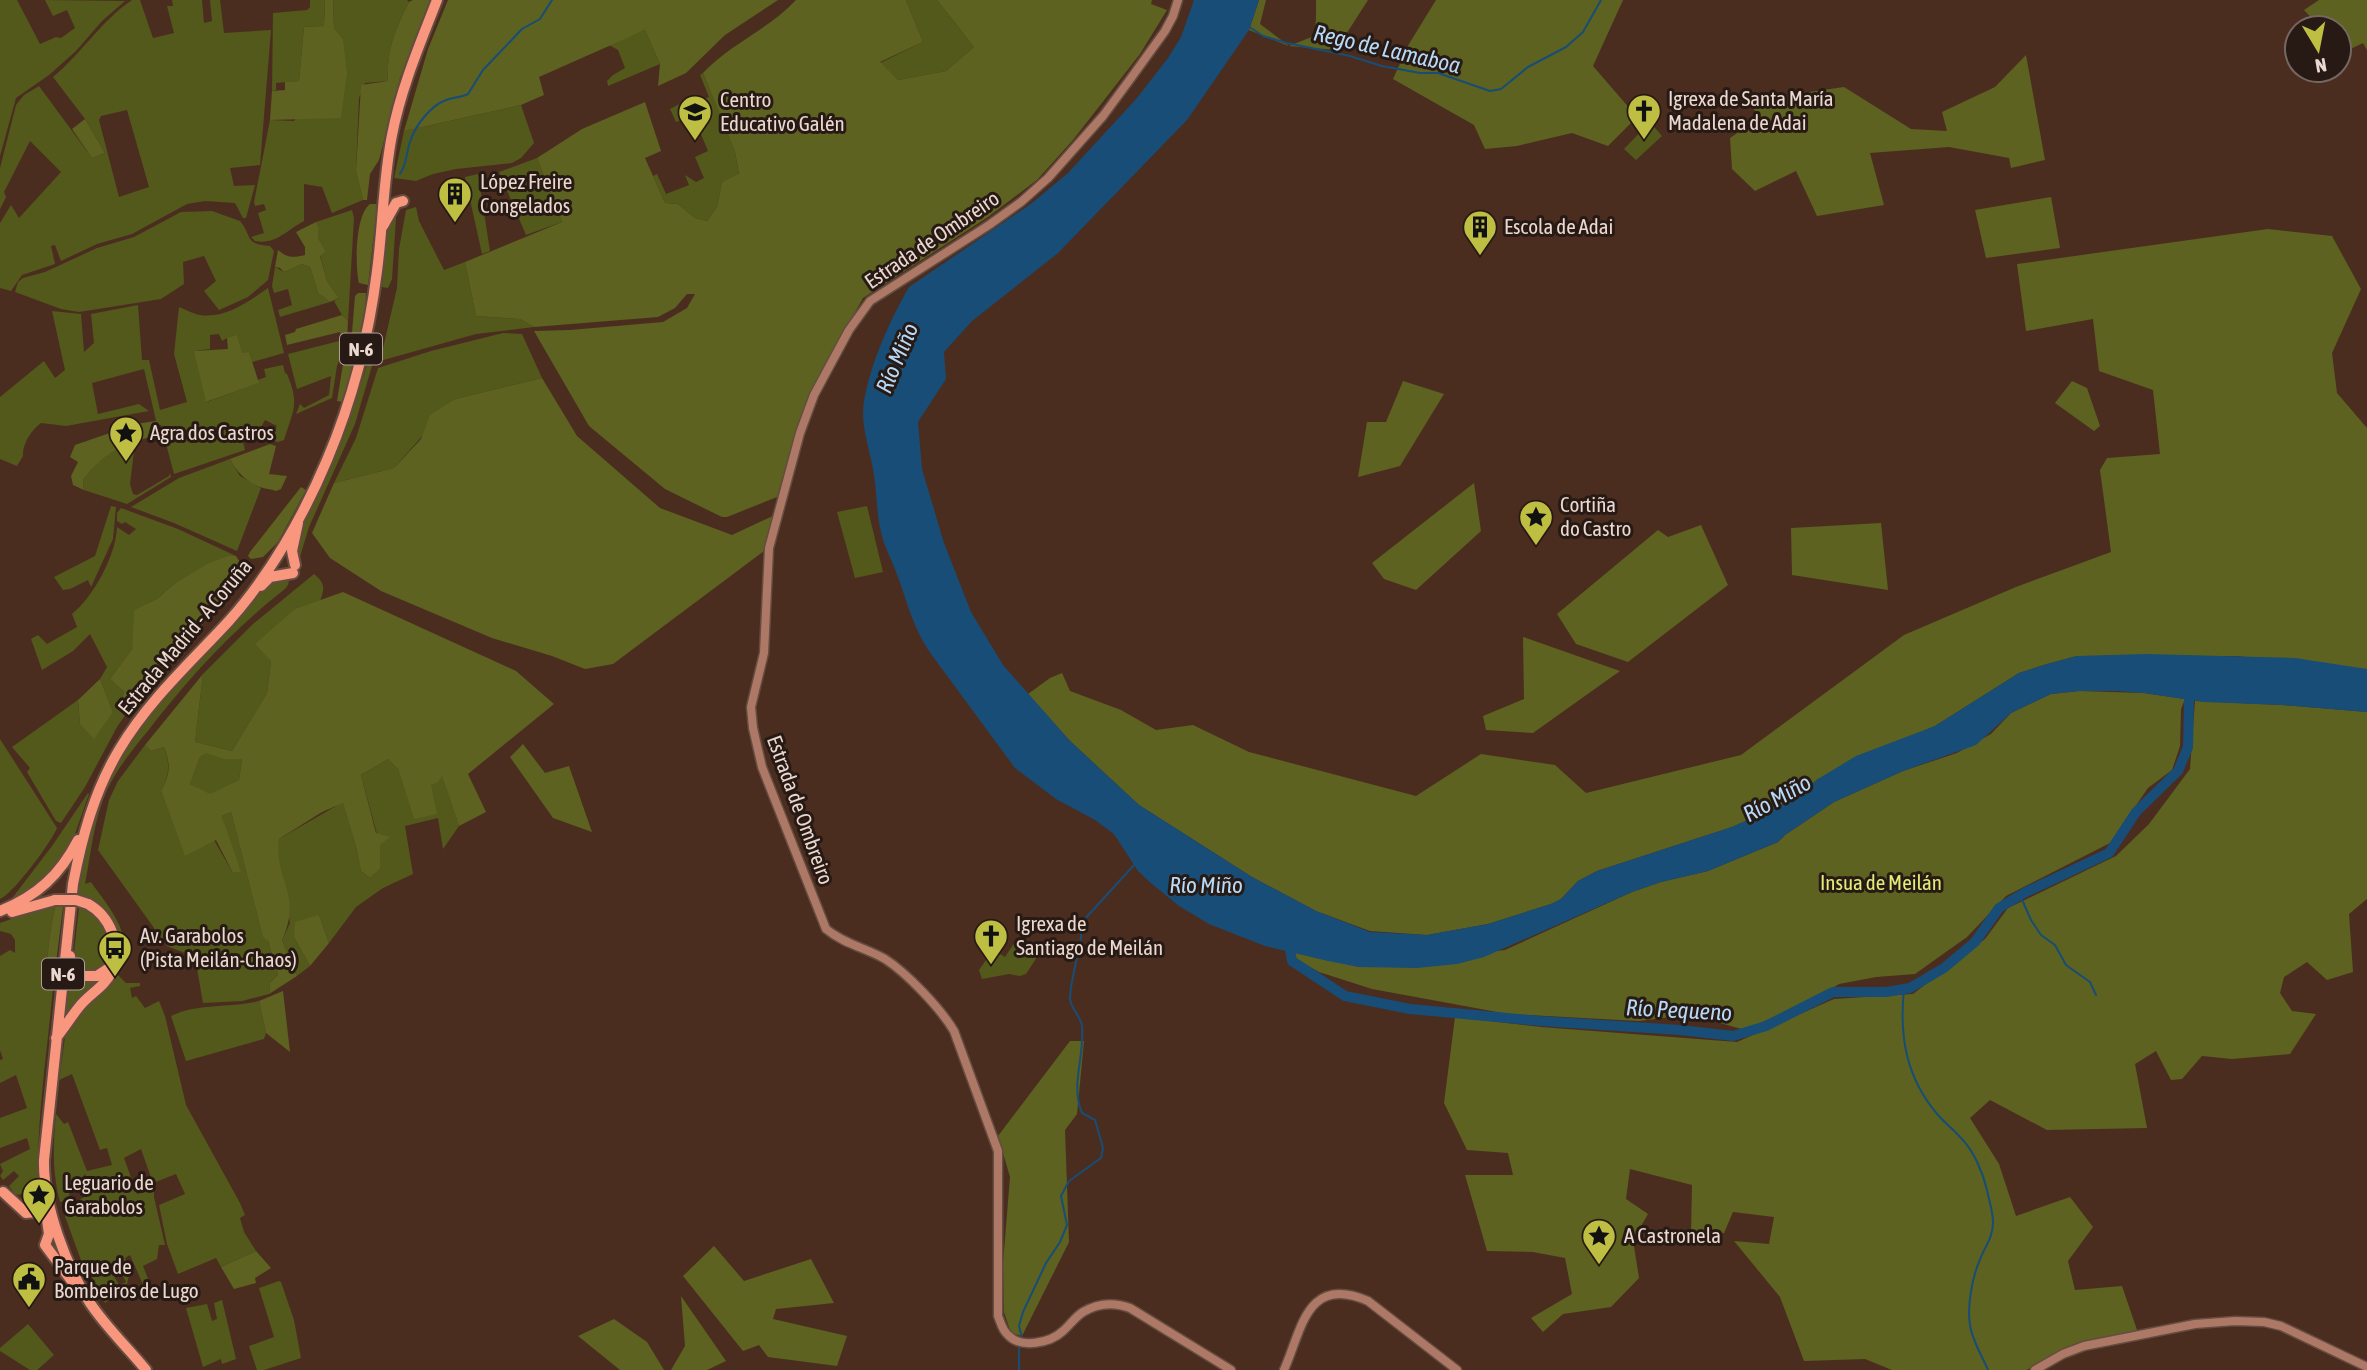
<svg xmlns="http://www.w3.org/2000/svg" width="2367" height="1370" viewBox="0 0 2367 1370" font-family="'Asap Condensed',sans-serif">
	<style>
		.green { fill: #53581b; fill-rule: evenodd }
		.forest { fill: #5d6220; fill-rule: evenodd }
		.water { fill: #174d76 }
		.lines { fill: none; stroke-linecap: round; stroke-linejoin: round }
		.stream { stroke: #174d76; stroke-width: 2 }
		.river { stroke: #174d76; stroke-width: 10 }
		.secondary-casing { stroke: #644c40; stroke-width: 11 }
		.highway-casing { stroke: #644c40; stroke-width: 14 }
		.secondary { stroke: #ad7866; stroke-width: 8 }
		.highway { stroke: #f9977e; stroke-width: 10 }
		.highway-bridge-casing { stroke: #644c40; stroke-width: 14; stroke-linecap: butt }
		.highway-bridge { stroke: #f9977e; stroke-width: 10 }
		.labels { text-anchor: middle; stroke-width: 6; stroke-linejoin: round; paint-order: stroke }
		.shield { fill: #271a14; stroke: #b09f98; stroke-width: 2 }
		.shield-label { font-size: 19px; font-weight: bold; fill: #ebd8d0 }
		.poi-label { font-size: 21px; fill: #ebd8d0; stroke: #271a14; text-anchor: start }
		.street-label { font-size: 21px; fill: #ebd8d0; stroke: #271a14 }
		.park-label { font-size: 21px; fill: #e3ed79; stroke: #271a14 }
		.water-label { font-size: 23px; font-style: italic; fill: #b7d9f8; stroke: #271a14 }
	</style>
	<rect width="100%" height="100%" fill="#4b2d20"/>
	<path class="green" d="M0,0H17L40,44L56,37L61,38L75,28L67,10L53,16L45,0L125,1L102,21L76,51L49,75L16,98L0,156Z
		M132,0H140L153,38L174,33L167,6H173L172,0H202L204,23L212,21L210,0H220L224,33L271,30L260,165L230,168L234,186L255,185L246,218H243L235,203L205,201L187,204L132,234L97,244L61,261L55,245L51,246L55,264L22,275L11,291L0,288V223L11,205L19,218L61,172L30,141L4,192L6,197L0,209V168L16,105L24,95L39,86L92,158L105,153L85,119L53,77C81,54 102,20 132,0ZM127,110L149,187L119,197L99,120L101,116Z
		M310,0H325L324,26L304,27L299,81L276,83V90L272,91L273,13L307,10L310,7Z
		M333,0H407L409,2C396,27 386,52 388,81L365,83L359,98L356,171L363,200L332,213L322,187L304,184V221C287,230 276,245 255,241L251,237L264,233L258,213L266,210L264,204L255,206L254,202L270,120L294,121L343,39L334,28Z
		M906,0H937L974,47L946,71L898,80L880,63L923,42Z
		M645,30L660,64L608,86L607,81L613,75L625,68L618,50L609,45Z
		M703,73L735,152L739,175L722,182L717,207L707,221L695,218L678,204L665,203L653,176L657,174L666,194L689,185L685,175L696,182L704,178L695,157L708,151L693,115L676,122L670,109L697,95L699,101L709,97L700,75Z
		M521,105L534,143L521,158L512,163L456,169L433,174L416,181L394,178L404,131Z
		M1650,122L1662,136L1636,160L1624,149Z
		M537,158L562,222L526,235L499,172Z
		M478,174L490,251L482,254L465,177Z
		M416,207L419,221L444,270L465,262L476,316L520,319L534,327L476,334L380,361L397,288L399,249L406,210Z
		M352,210L354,218L348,321L342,315L334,301L339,298L327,281L320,255L326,251L318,238V226L316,222Z
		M212,211L240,221C253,237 244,244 270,246L274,251L268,280L248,297L219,310L204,291L216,281L204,256L183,262L184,284L161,299L79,312L61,309L15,292L18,282L23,278L45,272L97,248L134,237L181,212Z
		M394,211L396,218L392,279L388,288L382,287L388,224Z
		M302,264L310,267L318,293L330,302L280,317L278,310L292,305L288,289L274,293L272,286L275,267L284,272Z
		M268,288L284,353L252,362L249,352L242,354L227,338L222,341L219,334L210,335V349L195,351L207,402L258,383V380L266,377L264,369L283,365L285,373L287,374C300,405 293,410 284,440L278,442L268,440L277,426L265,420L258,433L243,442L245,450L174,474L161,425H157L144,369L92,383L98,414L139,404L149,411L66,426L41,423C31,430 22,445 23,456L17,466L0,459V397L44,361L55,378L65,370L52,311L81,314L84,352L94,343L91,314L138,305L142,360H149L160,410L187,402L174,354L179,307C185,309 193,314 200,315C225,319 248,302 268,288Z
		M374,333L381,335L355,424L309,527L299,560L296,558L303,523L343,438L367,365Z
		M503,333L522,334L542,378L455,399L394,468L334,483L356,438L378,368L431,351Z
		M347,339L337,366L332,398L296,414L300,404L304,408L329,395L331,376L297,389L288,354Z
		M137,440L135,443L130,484L133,494L137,495L169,476L170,473L171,477L127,504L84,490L83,480C98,458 113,451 137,440Z
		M230,459L240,476L261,488L237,551L174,523L131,507L179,478Z
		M111,506L116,507L113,539L91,587L88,580L70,589L63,590L54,577L95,556Z
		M867,506L883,572L855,578L837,512Z
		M121,508L178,529L236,556H228L174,584L157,599L135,610L132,649L110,679L124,692L119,706L128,711L117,727L85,787L61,823L56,821L27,772L30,768L12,747L78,700L80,724L113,712L100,679L107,667L90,634L73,651L42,670L31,639L38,635L47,644L77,627L72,614C94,596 116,555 117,527L129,535L136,529L125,522L122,524L117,521V513Z
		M314,574C325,583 325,588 320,601L294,610L271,661L267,693L232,751L195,742L203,674L253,624Z
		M290,576L288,585L285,589C232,630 187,680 147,732C132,750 117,769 107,790C94,819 91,853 85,884L91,882C109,908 138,938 117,970C118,934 119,906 78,895C84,852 93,810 114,771C149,704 209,653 256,595L271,579Z
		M0,739L57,828C51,843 12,895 0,899Z
		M145,745L151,751L164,747C170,764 170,774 161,791L185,855L214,840L233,873L240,872L222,816L231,812L263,936L268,941L278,975L270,983L269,994L242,1001L203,1003L195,957L167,946L98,850L109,800L118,781Z
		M206,752L223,759H242L239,780L210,795L190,784L200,757Z
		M388,759L398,769L414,818L431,785L442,775L459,826L443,849L438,818L405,826L413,874L383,888L356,907L329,943L319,915L294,937L310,966L297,976L282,940L290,923L277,855L279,839L343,802L356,847L361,871L370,878L380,869V845L361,775Z
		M88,793L89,794L69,851L44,883L10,901L52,846Z
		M55,907C51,927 42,970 53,987C48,1045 39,1102 38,1161C38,1175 45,1196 35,1208L26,1209V1205L35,1204L34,1194L28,1190L19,1195L15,1194L9,1186L19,1176L14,1171L3,1180L0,1176L3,1171L0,1164L30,1149L27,1138L0,1148V1118L27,1108L16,1075L0,1083V1060L3,1059L0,1050V956L10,950L15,953V940L11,934L0,931V923L40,909Z
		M79,908C106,913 115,942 106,966L93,972L75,969L73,961Z
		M1015,942L1039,954L1026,974L1020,976L1009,974L982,979L979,970L993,950L1005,957Z
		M69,973L105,976L63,1025Z
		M118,975L126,983H140V986L130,988L132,998L136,996L145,1008L159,1001L165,1016L186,1105L240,1203L245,1215L240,1218L244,1232L256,1251L221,1267L216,1258L178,1274L167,1244L159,1205L185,1194L176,1174L153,1183L141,1149L124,1158L137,1194L154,1189V1197L165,1245H159L157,1259L143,1266L154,1294L148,1296L130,1255L125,1258L130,1268L127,1270L129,1275L127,1285L123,1287L122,1284L126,1282L121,1272L114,1276L122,1290L105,1303L97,1291L91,1274L83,1266L62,1208L73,1205L84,1197L82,1193L87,1178L85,1174L69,1194L70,1199L60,1202C52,1172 53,1144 56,1114L64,1124L68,1122L87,1171L112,1165L107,1148L100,1150L72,1074L59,1080L65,1037L76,1016Z
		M259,1001L266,1033L264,1039L186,1061L171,1016C197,1003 231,1008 259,1001Z
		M279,1281L281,1282L294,1320L301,1358L264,1370H257L249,1346L274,1337L259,1288Z
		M222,1300L236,1359L222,1364L221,1359L203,1367L186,1308L207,1304L212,1321L217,1319L214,1303Z
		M28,1324L54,1355L37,1370H30L0,1351V1348Z"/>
	<path class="forest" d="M325,0H333L334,28L343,39L347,73L341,118L270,120L272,91L285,90V82L299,81L304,27L324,26Z
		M413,0H430L400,78L379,160L370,174L367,200H363L356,171L361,85L388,81C386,51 396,27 409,2Z
		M448,0H778L725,35L686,73L658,86L660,64L645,30L539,77L544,95L521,105L404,131L428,49Z
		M796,0H906L923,42L880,62L898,80L946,71L974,47L937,0H1152L1151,4L1167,10L1140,54L1073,140L1037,180L988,217L863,298L833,353L797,432L777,497L727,517H722L665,489L589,426L534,331L570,330L663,322L687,308L695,294H687L675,308L658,317L534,327L520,319L476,316L465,262L562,222L537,158L582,129L645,102L661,151L645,158L665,203L678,204L695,218L707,221L717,207L722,182L739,174L735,152L703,73C730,44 769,29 796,0Z
		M1259,0H1266L1260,24L1289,46L1314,36L1316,19V0H1368L1336,50L1289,46L1249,30Z
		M1436,0H1623L1593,66L1637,117L1608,146L1572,133L1517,146L1485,149L1474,125L1393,79L1409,44Z
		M2319,0H2367V50L2363,43L2344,52L2339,47V28H2321L2304,10Z
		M2026,55L2045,160L2011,168L2009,158L1949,147L1870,153L1884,205L1817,216L1796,171L1755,191L1732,169L1730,138L1761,117L1746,101L1844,87L1911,129L1947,131L1942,112L1995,87Z
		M85,119L105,153L92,158L72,129Z
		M2051,197L2060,248L1986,258L1975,210Z
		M370,204H376L377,207L368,285L359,283C355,266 355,215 370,204Z
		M316,222L318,226V238L326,251L320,256L327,281L339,298L330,302L318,293L310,267L302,264L284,272L280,268L275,267L278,250C287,258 294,258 305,255V247L296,232Z
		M2268,229L2332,236L2361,289L2332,353L2337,393L2367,428V670L2236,656H2077L2047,664L2019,673L1935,726L1818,779L1797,796L1779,806L1732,827L1597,871L1578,881L1561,899L1551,904L1488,924L1427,935L1370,931L1316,911L1252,877L1139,805L1070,741L1028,694L1050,678L1062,673L1070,691L1121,710L1156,730L1193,725L1249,752L1416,796L1481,754L1555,765L1586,793L1741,755L1904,635L2016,587L2111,552L2100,470L2107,458L2160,454L2153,390L2099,371L2093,319L2026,331L2017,264Z
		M358,293H366L365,318L360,344L343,402L337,401L343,364L351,345L355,296Z
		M342,315L348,321L347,339L342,340L340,332L287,345L285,335L295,332L296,329Z
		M237,335L242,353L249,352L259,383L206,402L194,351L228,349L227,338Z
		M542,378L577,436L660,508L732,535L775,515L764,551L613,664L585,669L552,656L492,638L381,591L330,558L312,533L334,483L394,468L421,439L430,415L455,399Z
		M1403,381L1444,394L1400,466L1358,477L1367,422H1386Z
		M2072,381L2087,388L2100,426L2094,431L2055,403Z
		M156,421L160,434C127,443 103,452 83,480L84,490L73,485L71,476L78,462L70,457L75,445L136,424Z
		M270,444L276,446L269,474L287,476L281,489L276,491C271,489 265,489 260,487C245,481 237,472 230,459Z
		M1474,483L1481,531L1416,590L1384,579L1372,563Z
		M301,487L306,490L278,542L263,557L251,559L248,556L250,552Z
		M1881,523L1888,590L1792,575L1791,528Z
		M1701,525L1728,585L1628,662L1576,644L1557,614L1658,530L1668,537Z
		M228,556H236L241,564L240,571L228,595L128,711L119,706L124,692L110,679L132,649L134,610L157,599L174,584L207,564Z
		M343,592L516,671L554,704L468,774L486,812L459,826L442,776L438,782L431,785L437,814L414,819L398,769L388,759L361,775L376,833L390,837L380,845V869L370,878L361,871L356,847L343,803L322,812L279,839C274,881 303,894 282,940L297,976L269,994L270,983L278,975L268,941L263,937L231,812L222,816L241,872L233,873L216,840L185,856L161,791C170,774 171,765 164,747L151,751L145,745L203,674L195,742L232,751L267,693L271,661L255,644L295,609ZM206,753L223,759H242L239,780L210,794L190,784L200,757Z
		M1523,637L1620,671L1533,733L1486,730L1483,716L1524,699Z
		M100,679L113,712L94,739L80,724L78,700Z
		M2079,691L2144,693L2185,699L2181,709L2180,746L2172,770L2148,788L2110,843L2006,896L1967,937L1915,974L1876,977L1839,984L1812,1000L1745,1030L1706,1019L1679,1016L1639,1021L1508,1014L1372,989L1319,972L1294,958V952L1359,967L1505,950L1632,892L1661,882L1708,871L1778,842L1785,835L1834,802L1903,771L1957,753L1991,734L2011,713L2051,694Z
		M2195,701L2282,705L2367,712V899L2349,914L2353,972L2327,980L2307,962L2284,977L2280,993L2292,1011L2316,1014L2290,1054L2232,1059L2202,1056L2182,1079L2171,1080L2156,1051L2135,1064L2147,1128L2047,1130L1990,1100L1970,1118L1999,1164L2016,1216L2070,1197L2093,1227L2068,1261L2075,1290L2122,1286L2137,1330L2026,1370H1892L1865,1359L1804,1361L1780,1297L1734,1241L1769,1244L1774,1217L1733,1212L1724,1233L1691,1234L1692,1185L1630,1169L1626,1199L1648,1214L1633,1240L1639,1278L1611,1307L1563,1314L1543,1332L1531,1318L1572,1294L1565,1258L1533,1252L1487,1251L1465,1175H1513L1508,1153L1467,1150L1444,1103L1455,1017L1541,1027L1737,1042L1834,999L1913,994L1985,939L2008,908L2116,856L2149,824L2190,769Z
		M523,744L545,773L569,766L592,832L553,818L510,757Z
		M55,907H63L53,987C42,970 51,927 55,907Z
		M319,915L329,943L310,966L294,937L295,922Z
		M283,991L290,1052L266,1033L259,1001Z
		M1070,1041H1084L1077,1114L1065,1130L1069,1242L1022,1336L1011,1333L1004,1312L1003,1264L1010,1177L998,1136Z
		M714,1246L744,1281L811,1259L834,1303L776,1309L773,1319L847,1336L837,1366L768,1357L759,1345L743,1351L683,1276Z
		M256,1251L271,1268L255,1278L256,1283L234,1289L221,1267Z
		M681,1296L726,1361L707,1370H671L685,1346Z
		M614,1319L647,1342L664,1370H620L578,1336Z"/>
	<path class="water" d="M1194,0H1259L1249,30L1187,120L1058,253L972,321L944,352L946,379L918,422L922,469L944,543L971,612L1003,665L1070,741L1139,805L1252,877L1316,911L1370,932L1427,935L1488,924L1551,904L1561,899L1578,881L1597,871L1732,827L1779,806L1797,796L1818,779L1856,756L1935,726L2019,673L2047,664L2077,656L2146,654L2295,658L2367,669V712L2282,705L2204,702L2144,693L2117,691H2079L2051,694L2011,713L1976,745L1903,771L1834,802L1785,835L1778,842L1708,871L1661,882L1632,892L1484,957L1457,964L1417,968L1359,967L1328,961L1265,946L1209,924L1179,906L1152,884L1138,871L1114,834L1095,820L1056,799L1015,768L931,654C912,626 908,603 896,572C891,558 884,546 881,532C876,512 877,490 873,469C869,446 860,424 864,401C871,362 890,320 909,287L1032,203L1068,173L1137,98L1168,58L1181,37Z"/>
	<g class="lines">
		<path class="stream" d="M1248,26L1263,36L1287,43L1350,56L1382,66L1420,73H1438L1490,91L1501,89L1528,67L1566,47L1583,32L1601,0
			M400,174C407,164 406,153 410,142C415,126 430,106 446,100C453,97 460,98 468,94L483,70L522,29L540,19L552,0
			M2020,895L2031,920L2041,935L2055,945L2066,965L2090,982L2096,995
			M1904,989C1899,1036 1906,1078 1938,1115C1945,1123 1954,1130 1961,1138C1974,1151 1983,1173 1987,1190C1989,1200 1993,1212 1993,1222C1993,1239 1984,1247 1979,1262C1972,1278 1967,1307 1970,1325C1972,1340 1982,1356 1988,1370
			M1022,1338L1019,1326L1023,1312L1046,1263L1060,1242L1067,1225L1061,1196L1069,1181L1101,1158L1103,1148L1095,1120L1082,1113C1070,1085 1085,1056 1082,1026C1081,1016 1069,1007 1070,997C1071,973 1083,945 1082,922L1134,865
			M1019,1347V1370"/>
		<path class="river" d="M1288,938L1292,961L1345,996L1410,1009L1540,1021L1680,1030L1733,1036L1766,1026L1833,992H1886L1910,988L1944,968L1975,942L1999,908L2024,893L2109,853L2136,812L2178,771L2188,747L2189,700L2191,688"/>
		<g class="secondary-casing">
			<path id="secondary" d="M1178,0L1173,16L1165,31L1131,78L1103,116L1048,178L1021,202L989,225L870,301L849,330L814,395L800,433L769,548L764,653L751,707L753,728L762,767L826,929C844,944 866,948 885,959C907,973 941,1009 954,1031L998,1151V1316C1001,1323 1002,1330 1008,1335C1021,1349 1050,1343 1063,1331C1070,1325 1075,1317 1083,1312C1098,1303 1114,1302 1130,1308L1231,1370
				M1284,1370C1302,1330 1306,1274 1368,1301L1457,1370
				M2035,1370L2063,1354L2084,1346L2195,1324L2235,1321L2264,1322L2281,1326L2367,1367"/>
		</g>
		<g class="highway-casing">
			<path id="highway" d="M383,226L396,203L403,201
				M295,565L292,551L298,523
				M261,586L270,577L293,573
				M0,911C37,896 60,875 78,840
				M12,912L55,900
				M70,956L71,968L79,976H97L109,968
				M56,1038C64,1028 71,1017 79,1007C89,994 105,987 112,971C123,947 110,916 88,904
				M3,1192L26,1213L36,1212L44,1203
				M46,1212L49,1234L45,1245L71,1280
				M146,1370C128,1348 106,1327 90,1303C66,1266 43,1205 44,1160L73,884C82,837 94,792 119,750C148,701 190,663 228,622C269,577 304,515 327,460C352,401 369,335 377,271C383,226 383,180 392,135C401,88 420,44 437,0"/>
		</g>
		<use href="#secondary" class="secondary"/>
		<use href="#highway" class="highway"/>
		<g class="highway-bridge-casing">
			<path id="highway-bridge" d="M55,900H76L88,904"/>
		</g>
		<use href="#highway-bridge" class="highway-bridge"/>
	</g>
	<defs>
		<g id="church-pin" transform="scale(1.75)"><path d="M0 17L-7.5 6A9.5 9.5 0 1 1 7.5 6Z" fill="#bebe42" stroke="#271a14"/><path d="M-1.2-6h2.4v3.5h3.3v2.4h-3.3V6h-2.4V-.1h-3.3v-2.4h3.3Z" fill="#111"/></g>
		<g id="school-pin" transform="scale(1.75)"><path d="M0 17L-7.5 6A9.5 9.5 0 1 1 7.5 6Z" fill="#bebe42" stroke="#271a14"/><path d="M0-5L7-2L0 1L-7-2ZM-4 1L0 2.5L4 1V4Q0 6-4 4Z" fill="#111"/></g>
		<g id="building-pin" transform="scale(1.75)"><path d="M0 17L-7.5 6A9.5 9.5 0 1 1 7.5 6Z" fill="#bebe42" stroke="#271a14"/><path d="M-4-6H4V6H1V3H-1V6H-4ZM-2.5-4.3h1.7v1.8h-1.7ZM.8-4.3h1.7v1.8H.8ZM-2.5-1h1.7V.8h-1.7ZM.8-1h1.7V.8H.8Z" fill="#111"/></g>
		<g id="sight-pin" transform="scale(1.75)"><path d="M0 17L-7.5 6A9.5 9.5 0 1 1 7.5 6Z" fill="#bebe42" stroke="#271a14"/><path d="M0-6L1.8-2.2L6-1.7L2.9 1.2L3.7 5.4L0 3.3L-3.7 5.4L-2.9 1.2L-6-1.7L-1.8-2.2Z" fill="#111"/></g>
		<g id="bus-pin" transform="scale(1.75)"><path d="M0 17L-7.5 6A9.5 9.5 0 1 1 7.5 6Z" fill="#bebe42" stroke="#271a14"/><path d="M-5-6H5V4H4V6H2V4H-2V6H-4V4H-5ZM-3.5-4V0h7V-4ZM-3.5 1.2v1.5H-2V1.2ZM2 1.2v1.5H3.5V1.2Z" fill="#111"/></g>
		<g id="civic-pin" transform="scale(1.75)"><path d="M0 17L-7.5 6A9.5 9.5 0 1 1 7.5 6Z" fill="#bebe42" stroke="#271a14"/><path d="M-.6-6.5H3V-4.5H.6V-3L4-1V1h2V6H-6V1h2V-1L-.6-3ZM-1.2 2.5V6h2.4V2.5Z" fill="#111"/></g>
	</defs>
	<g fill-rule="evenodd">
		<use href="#church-pin" x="1644" y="111"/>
		<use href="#school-pin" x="695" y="112"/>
		<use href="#building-pin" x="455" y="194"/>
		<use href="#building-pin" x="1480" y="227"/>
		<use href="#sight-pin" x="126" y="433"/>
		<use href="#sight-pin" x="1536" y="517"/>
		<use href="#church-pin" x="991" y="936"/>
		<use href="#bus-pin" x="115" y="948"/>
		<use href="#sight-pin" x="39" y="1195"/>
		<use href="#sight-pin" x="1599" y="1236"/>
		<use href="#civic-pin" x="29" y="1279"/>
	</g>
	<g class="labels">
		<g class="shield">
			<rect x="340" y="333.5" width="42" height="31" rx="5"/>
			<rect x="42" y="958.5" width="42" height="31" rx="5"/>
		</g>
		<g class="shield-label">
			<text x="361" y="356">N-6</text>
			<text x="63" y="981">N-6</text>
		</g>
		<g class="poi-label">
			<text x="1668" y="106">Igrexa de Santa María<tspan x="1668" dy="24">Madalena de Adai</tspan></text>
			<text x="720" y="107">Centro<tspan x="720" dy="24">Educativo Galén</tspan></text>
			<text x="480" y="189">López Freire<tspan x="480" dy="24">Congelados</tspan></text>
			<text x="1504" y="234">Escola de Adai</text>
			<text x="150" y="440">Agra dos Castros</text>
			<text x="1560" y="512">Cortiña<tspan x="1560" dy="24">do Castro</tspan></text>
			<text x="1016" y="931">Igrexa de<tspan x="1016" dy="24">Santiago de Meilán</tspan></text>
			<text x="140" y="943">Av. Garabolos<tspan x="140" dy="24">(Pista Meilán-Chaos)</tspan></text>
			<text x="64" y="1190">Leguario de<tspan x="64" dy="24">Garabolos</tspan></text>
			<text x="1624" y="1243">A Castronela</text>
			<text x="54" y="1274">Parque de<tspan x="54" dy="24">Bombeiros de Lugo</tspan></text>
		</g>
		<g class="street-label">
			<text transform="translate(932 240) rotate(-34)" y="7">Estrada de Ombreiro</text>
			<text transform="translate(185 637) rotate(-50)" y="7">Estrada Madrid - A Coruña</text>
			<text transform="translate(800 810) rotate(70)" y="7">Estrada de Ombreiro</text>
		</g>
		<g class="park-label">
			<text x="1881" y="890">Insua de Meilán</text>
		</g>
		<g class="water-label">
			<text transform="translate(1387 49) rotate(13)" y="8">Rego de Lamaboa</text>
			<text transform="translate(897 358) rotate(-67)" y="8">Río Miño</text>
			<text transform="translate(1777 798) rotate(-29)" y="8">Río Miño</text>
			<text x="1206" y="893">Río Miño</text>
			<text transform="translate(1679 1010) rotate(3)" y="8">Río Pequeno</text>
		</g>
	</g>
	<g transform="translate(2318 49) rotate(170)"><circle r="33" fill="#271a14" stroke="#75665f" stroke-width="2"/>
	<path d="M0-5L12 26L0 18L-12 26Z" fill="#bebe42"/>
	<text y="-10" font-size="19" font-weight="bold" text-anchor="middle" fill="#ebd8d0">N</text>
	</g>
</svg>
